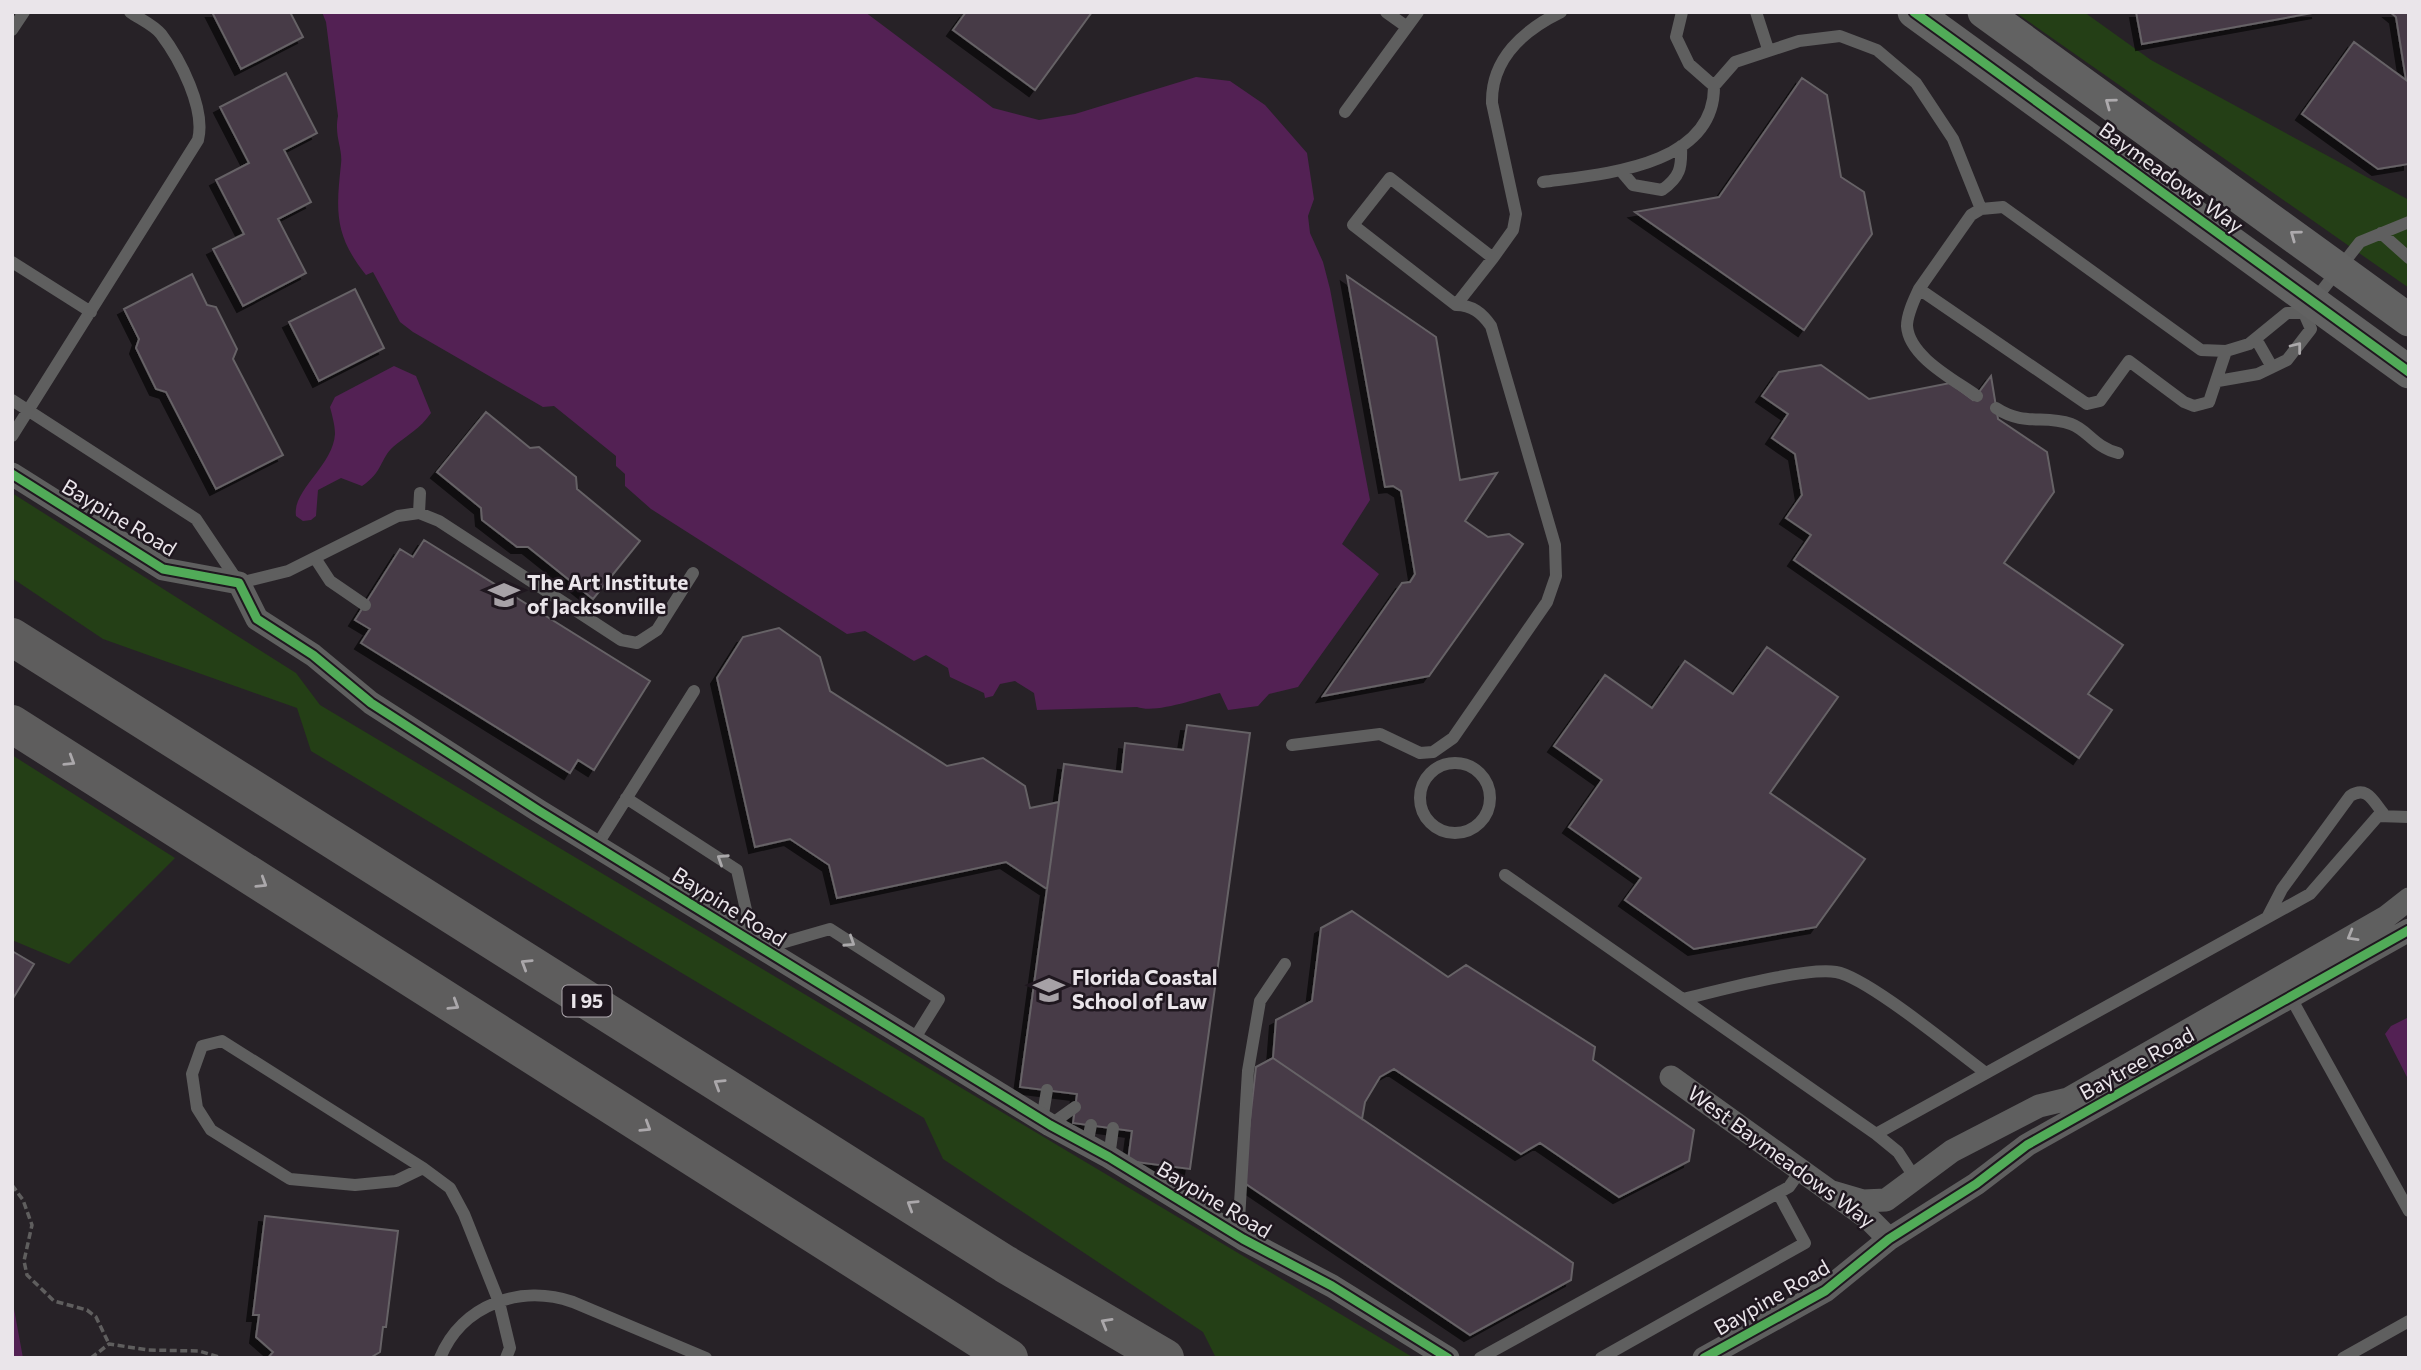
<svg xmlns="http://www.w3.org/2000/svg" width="2421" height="1370" viewBox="0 0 2421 1370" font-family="Commissioner,sans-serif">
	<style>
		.green { fill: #243f16 }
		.water { fill: #532154 }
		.building { fill: #473a47; stroke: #666266; stroke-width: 2; filter: url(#shadow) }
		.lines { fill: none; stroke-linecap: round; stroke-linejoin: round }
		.path { stroke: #5f5e5e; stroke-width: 3.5; stroke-dasharray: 7 3.5; stroke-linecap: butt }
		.lane { stroke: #5f5f5f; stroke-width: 12 }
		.street { stroke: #5f5f5f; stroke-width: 23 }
		.secondary { stroke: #626262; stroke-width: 33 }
		.highway { stroke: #5e5d5d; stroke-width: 38 }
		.cycleway-casing { stroke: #1f171f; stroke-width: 13 }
		.cycleway { stroke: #51ab58; stroke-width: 9 }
		.oneway { stroke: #adaaad }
		.oneway2 { stroke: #aba9ab }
		.oneway3 { stroke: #aba8ab }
		.labels { text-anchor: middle; stroke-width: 5; stroke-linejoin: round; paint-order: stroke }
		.shield { fill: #1f171f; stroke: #ada7ad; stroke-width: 2 }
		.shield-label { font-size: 19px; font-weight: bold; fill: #eae5ea }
		.street-label { font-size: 21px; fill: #eae5ea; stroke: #1f171f }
		.poi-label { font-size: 21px; font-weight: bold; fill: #eae5ea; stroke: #1f171f; text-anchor: start }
	</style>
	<defs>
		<filter id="shadow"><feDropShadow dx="-6" dy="6" stdDeviation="0" flood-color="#0009"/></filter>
	</defs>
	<rect width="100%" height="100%" fill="#272227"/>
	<path class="green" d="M2015,12H2084L2151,60L2409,200V288Z
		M12,493L296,673L320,705L1414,1358H1216L1203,1332L943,1159L924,1118L311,751L297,708L103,639L12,578Z
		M12,755L175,858L69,964L12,940Z"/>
	<path class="water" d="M322,12H865L993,108L1039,120L1075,114L1196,77L1230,81L1265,105L1307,153L1314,199L1308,216L1310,233L1323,262L1330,289L1370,500L1342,544L1379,574L1298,687L1269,694L1258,706L1228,710L1220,693C1198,698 1156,714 1137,707L1037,710L1034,693L1015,681L1000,684L993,696L985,698L984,693L950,677L948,668L926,655L914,661L865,631L847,634L651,509L625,486V474L616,466V456L554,406L543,407L413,332L400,322L373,272L366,275C334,235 336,211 341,164C343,148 334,137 338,116L326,22Z
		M394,366L416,376L431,413C420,429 407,435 393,447C380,459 383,472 362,486L341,478L318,490L316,516L311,520L303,521L296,516C292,490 333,466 335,434C335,425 332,415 330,407L335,397Z
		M2409,1017V1081L2385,1034L2391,1026Z
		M12,1298L23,1358H12Z"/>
	<path class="building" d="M212,12H290L303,37L241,69Z
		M966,12H1092L1035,90L953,30Z
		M2136,12H2318L2142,44Z
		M2390,12H2409V164L2378,169L2302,114L2354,42L2406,80L2396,17Z
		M286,73L317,133L284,150L311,202L278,219L306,273L243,306L213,249L244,234L216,180L249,163L220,107Z
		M1802,78L1827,95L1841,177L1864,192L1872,234L1804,330L1635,212L1719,197Z
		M192,274L207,305L216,307L237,349L233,359L283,455L216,489L166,392L156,389L136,348L139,339L124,309Z
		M1347,276L1436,337L1460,480L1497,473L1465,521L1488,537L1509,534L1523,544L1429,676L1323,696L1402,583L1410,582L1415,574L1401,491L1393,486L1385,487Z
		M355,289L384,348L319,381L289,322Z
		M1821,365L1869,399L1950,383L1973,400L1991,376L1998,419L2047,452L2054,492L2004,563L2123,645L2088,694L2112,710L2079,758L1794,560L1811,535L1786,518L1802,495L1795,454L1772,438L1788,414L1762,396L1779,372Z
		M486,412L530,448L539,447L576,477L577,489L640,541L593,599L528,547H517L482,520L481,508L437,472Z
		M424,540L650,681L594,770L578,760L570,773L361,643L370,629L355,620L400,549L413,557Z
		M779,628L820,657L830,691L947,766L983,758L1025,786L1030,808L1059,802L1047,889L1006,862L837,898L829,865L790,839L755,847L717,678L743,637Z
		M1767,647L1838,697L1770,793L1865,859L1816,927L1694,949L1625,900L1641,878L1569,827L1602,780L1554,746L1605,675L1652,708L1685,661L1733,694Z
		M1187,725L1250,733L1190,1169L1128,1161L1132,1131L1073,1123L1077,1094L1020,1087L1064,764L1122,772L1125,743L1183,750Z
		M1352,911L1448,977L1466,965L1595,1047L1593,1060L1694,1130L1689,1161L1619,1197L1540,1143L1521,1154L1394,1069L1380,1077L1365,1102L1362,1119L1273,1058L1276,1020L1312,1001L1321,928Z
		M12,951L34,964L12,1000Z
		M1273,1058L1573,1263L1571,1280L1470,1335L1243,1182L1256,1067Z
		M265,1216L398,1231L386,1327H383L380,1352L370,1358H268L273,1352L256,1337L259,1315H253Z"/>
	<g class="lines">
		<path class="path" d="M12,1185L23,1200L32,1225L24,1261L27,1275L54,1301L87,1310L96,1317L109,1344
			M91,1358L109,1344L148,1350L199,1351L222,1358"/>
		<path class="lane" d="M1386,12L1407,27
			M1682,12L1676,37L1689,64L1714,86L1735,62L1799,41L1840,36L1877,50L1916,83L1953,139L1981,209
			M1756,12L1768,49
			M12,30L24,12
			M1345,112L1418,12
			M1622,172L1633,185L1662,190C1680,177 1682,168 1681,146
			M1543,182C1602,174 1715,167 1714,86
			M2381,233L2409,258
			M1493,258L1513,230L1516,214L1492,103C1491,59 1524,30 1561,12
			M12,262L91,312
			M1919,289C1914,300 1907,314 1907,326C1909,357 1955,380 1977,396
			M2313,302L2360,242L2409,222
			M2256,339L2272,367
			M2226,351L2209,402L2194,406L2184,402L2129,361L2100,401L2087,404L1919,289L1971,215L1981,209L2003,207L2201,350L2226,351L2249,344L2287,313H2304
			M2218,381L2258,374L2287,360L2311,329L2304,313
			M12,400L196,519L239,583L288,571L398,516L419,513L439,521L621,640L637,643L657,630L693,573
			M1996,408C2025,427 2044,414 2071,424C2088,430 2094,447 2118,453
			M12,436L198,140C206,109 180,59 161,34C154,25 140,19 130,12
			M419,513L420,493
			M315,558L330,581L365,605
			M1292,745L1380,734L1420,753L1433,752L1453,738L1547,602L1556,576L1555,545L1491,326C1482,313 1472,305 1456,305L1353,225L1390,178L1493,258L1456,305
			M1420 798a35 35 0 1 1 70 0a35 35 0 1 1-70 0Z
			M626,798L737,870L753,941
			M597,845L694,691
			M1505,875L1876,1134L1898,1152L1915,1178
			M2268,916L2282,889L2350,796C2367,785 2373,801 2383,813
			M764,948L830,929L939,999L913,1041
			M2291,998L2409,1211
			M1683,999C1718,991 1804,967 1836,972C1867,977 1956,1051 1986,1073
			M1042,1120L1047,1090
			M1050,1125L1075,1107
			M1876,1134L2310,894L2378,816L2409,817
			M1087,1145L1091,1125
			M1109,1157L1113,1128
			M423,1168L396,1181L355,1185L290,1179L211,1130L197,1108L192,1074L202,1046L222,1041L423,1168L450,1188L464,1214L499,1302L510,1348L506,1358
			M1238,1236L1248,1071L1260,1001L1285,964
			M440,1358C462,1304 521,1284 573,1302L706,1358
			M1480,1358L1789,1187L1801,1170
			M1601,1358L1805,1243L1778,1193
			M2343,1358L2409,1321"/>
		<path class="street" d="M12,474L163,569L239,583L257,619L313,655L371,703L539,811L1050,1125L1109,1157L1243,1239L1332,1286L1448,1358
			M1671,1077L1870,1220L1889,1239
			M1829,1191L1863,1201L1886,1200L1952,1151L2039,1106L2068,1099L2386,917L2409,899
			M1704,1358L1825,1291L1889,1239L1976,1184L2027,1145L2409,930"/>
		<path class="secondary" d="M1914,12L2409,372
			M1984,12L2409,320"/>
		<path class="highway" d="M12,637L1005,1264L1165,1358
			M12,724L1009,1358"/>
		<g class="cycleway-casing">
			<path id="cycleway" d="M1914,12L2409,372
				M12,474L163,569L239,583L257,619L313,655L371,703L539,811L1050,1125L1109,1157L1243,1239L1332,1286L1448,1358
				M1704,1358L1825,1291L1889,1239L1976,1184L2027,1145L2409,930"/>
		</g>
		<use href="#cycleway" class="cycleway"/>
	</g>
	<defs><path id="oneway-chevron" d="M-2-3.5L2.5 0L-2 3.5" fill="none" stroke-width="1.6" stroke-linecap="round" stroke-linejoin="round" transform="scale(1.75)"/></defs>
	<g class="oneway">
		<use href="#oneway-chevron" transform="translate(2110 103) rotate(-144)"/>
		<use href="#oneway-chevron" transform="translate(2295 235) rotate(-144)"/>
	</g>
	<g class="oneway2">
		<use href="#oneway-chevron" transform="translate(2297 347) rotate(-52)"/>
		<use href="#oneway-chevron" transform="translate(722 859) rotate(-147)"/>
		<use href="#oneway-chevron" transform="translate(2352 936) rotate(150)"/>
		<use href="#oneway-chevron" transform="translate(850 942) rotate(33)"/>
	</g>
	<g class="oneway3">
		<use href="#oneway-chevron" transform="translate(70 761) rotate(32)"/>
		<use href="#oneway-chevron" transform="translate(262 883) rotate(32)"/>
		<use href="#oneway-chevron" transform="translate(526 964) rotate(-148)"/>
		<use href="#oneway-chevron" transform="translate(454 1005) rotate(32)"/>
		<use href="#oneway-chevron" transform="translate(719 1084) rotate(-148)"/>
		<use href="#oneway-chevron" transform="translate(646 1127) rotate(32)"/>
		<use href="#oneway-chevron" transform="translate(912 1205) rotate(-148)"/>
		<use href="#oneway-chevron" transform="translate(1106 1323) rotate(-150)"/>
	</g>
	<defs>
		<g id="school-bare" transform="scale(2.415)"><path d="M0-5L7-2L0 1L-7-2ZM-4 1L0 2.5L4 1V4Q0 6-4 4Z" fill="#a6a1a6" stroke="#1f171f" stroke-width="2.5" paint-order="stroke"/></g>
		<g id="university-bare" transform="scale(2.415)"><path d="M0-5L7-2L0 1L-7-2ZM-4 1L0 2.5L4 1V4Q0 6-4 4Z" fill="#a6a1a6" stroke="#1f171f" stroke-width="2.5" paint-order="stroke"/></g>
	</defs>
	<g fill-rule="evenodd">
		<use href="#school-bare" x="504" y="595"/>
		<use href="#university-bare" x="1049" y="990"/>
	</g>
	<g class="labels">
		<rect class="shield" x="562.5" y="985.5" width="49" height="31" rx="5"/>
		<g class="shield-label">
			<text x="587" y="1008">I 95</text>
		</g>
		<g class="street-label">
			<text transform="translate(2171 178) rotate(36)" y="7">Baymeadows Way</text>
			<text transform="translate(119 518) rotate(31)" y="7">Baypine Road</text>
			<text transform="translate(729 907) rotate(32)" y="7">Baypine Road</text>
			<text transform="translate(2137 1064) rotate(-29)" y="7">Baytree Road</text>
			<text transform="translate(1781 1157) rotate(36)" y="7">West Baymeadows Way</text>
			<text transform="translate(1214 1200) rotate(31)" y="7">Baypine Road</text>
			<text transform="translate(1772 1298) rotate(-30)" y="7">Baypine Road</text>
		</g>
		<g class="poi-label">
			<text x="527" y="590">The Art Institute<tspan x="527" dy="24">of Jacksonville</tspan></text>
			<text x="1072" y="985">Florida Coastal<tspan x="1072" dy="24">School of Law</tspan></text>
		</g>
	</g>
	<rect width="2421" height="1370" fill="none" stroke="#eae5ea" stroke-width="28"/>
</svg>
